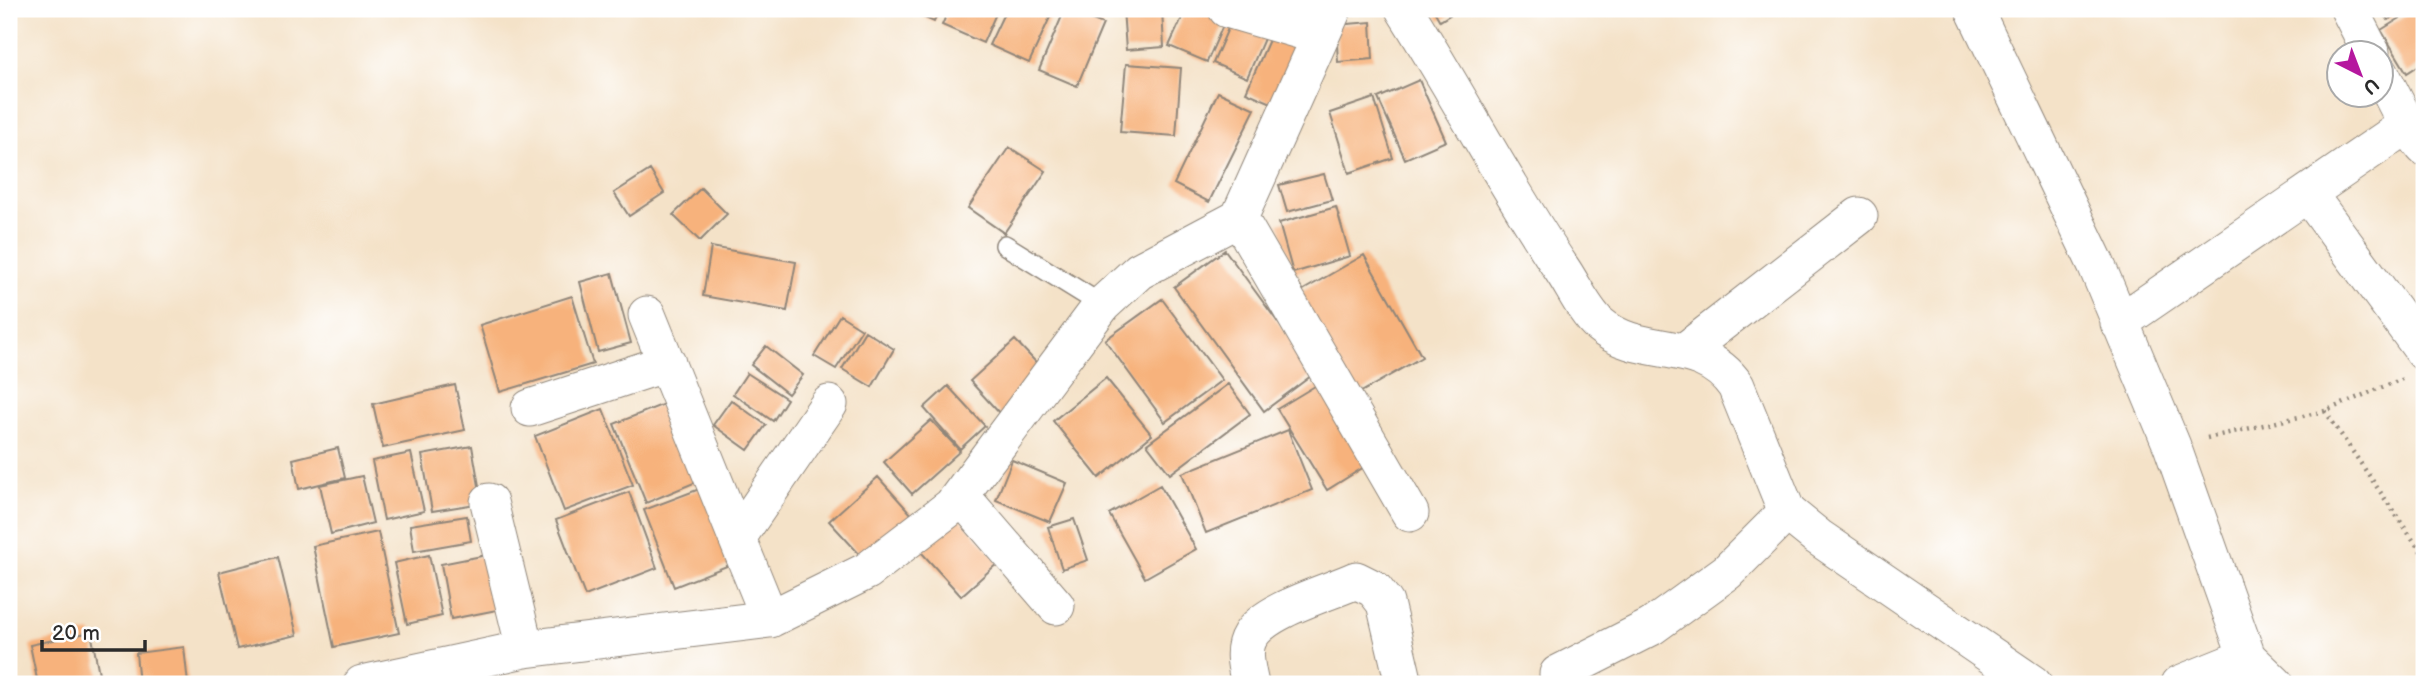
<svg xmlns="http://www.w3.org/2000/svg" width="2433" height="693" viewBox="0 0 2433 693" font-family="'Balsamiq Sans',sans-serif">
	<style>
		.building { fill: #f7b27c }
		.lines { fill: none; stroke-linecap: round; stroke-linejoin: round }
		.service-casing { stroke: #90867a; stroke-width: 22 }
		.minor-casing { stroke: #90867a; stroke-width: 39 }
		.path { stroke: #90867a; stroke-width: 4.5; stroke-dasharray: 2 5; stroke-linecap: butt }
		.service { stroke: #fff; stroke-width: 19 }
		.minor { stroke: #fff; stroke-width: 37 }
	</style>
	<rect width="100%" height="100%" fill="#fff"/>
	<filter id="ink" filterUnits="userSpaceOnUse"><feTurbulence type="fractalNoise" baseFrequency=".0143" numOctaves="2"/><feDisplacementMap in="SourceGraphic" scale="14" xChannelSelector="R" yChannelSelector="G"/><feConvolveMatrix kernelMatrix="1 2 1 2 8 2 1 2 1" color-interpolation-filters="sRGB"/></filter>
	<filter id="wash" filterUnits="userSpaceOnUse"><feTurbulence type="fractalNoise" baseFrequency=".00686" numOctaves="4" result="noise"/><feDisplacementMap in="SourceGraphic" scale="28" xChannelSelector="R" yChannelSelector="G"/><feGaussianBlur stdDeviation="1.57" result="paint"/><feColorMatrix in="noise" values="0 0 0 0 0 0 0 0 0 0 0 0 0 0 0 0 0 1.4 0 .05"/><feComposite in="paint" operator="in"/></filter>
	<g filter="url(#wash)">
		<rect width="100%" height="100%" fill="#f4e2c8"/>
		<g id="blocks">
			<path class="building" d="M905,9H940L934,22Z
				M949,9H998L983,43L942,25Z
				M1006,9H1036L1051,15L1029,63L989,45Z
				M1065,9L1103,24L1077,86L1039,70Z
				M1123,9H1162L1164,47L1126,50Z
				M1186,9H1198L1225,21L1207,62L1169,46Z
				M1433,9H1459L1440,21Z
				M2381,9H2407L2388,20Z
				M2415,9H2424V62L2407,73L2381,30Z
				M1232,19L1266,34L1247,78L1213,63Z
				M1371,22L1373,59L1338,62L1336,25Z
				M1272,33L1309,48L1283,108L1246,92Z
				M1126,64L1181,68L1176,136L1120,132Z
				M1419,80L1446,141L1405,159L1378,98Z
				M1218,92L1255,109L1209,202L1174,184Z
				M1374,98L1393,158L1349,173L1330,113Z
				M1009,147L1046,171L1004,233L968,208Z
				M650,170L664,193L629,216L614,193Z
				M1324,174L1332,200L1287,212L1279,185Z
				M701,188L727,214L700,241L673,215Z
				M1336,207L1350,256L1293,273L1279,223Z
				M711,247L796,262L787,311L703,296Z
				M1225,250L1315,373L1264,411L1174,287Z
				M1364,255L1422,357L1356,395L1298,293Z
				M612,273L631,343L598,352L580,282Z
				M572,296L593,364L500,392L480,325Z
				M1162,299L1222,380L1165,422L1105,340Z
				M840,315L862,329L836,369L814,356Z
				M865,331L894,349L872,387L842,369Z
				M1015,340L1047,374L1002,416L970,381Z
				M766,346L803,375L788,394L751,365Z
				M747,373L787,399L773,421L733,394Z
				M1106,378L1152,435L1099,478L1053,421Z
				M1320,383L1369,464L1327,490L1277,409Z
				M1228,384L1250,414L1170,474L1147,444Z
				M455,385L465,430L383,448L373,404Z
				M948,386L985,426L960,449L924,408Z
				M731,400L766,425L748,450L713,425Z
				M669,402L701,480L646,503L614,424Z
				M603,409L633,485L564,511L535,436Z
				M931,420L960,451L912,494L884,462Z
				M1288,430L1312,490L1206,533L1182,473Z
				M472,446L482,503L432,511L422,455Z
				M338,448L345,478L299,489L293,459Z
				M411,453L424,511L384,520L372,461Z
				M1012,460L1067,483L1050,522L996,500Z
				M362,476L373,523L331,534L320,485Z
				M878,477L912,515L863,558L829,521Z
				M1160,485L1196,549L1145,578L1109,514Z
				M702,488L732,564L674,587L644,510Z
				M629,492L657,568L585,596L556,520Z
				M467,516L471,541L414,551L410,525Z
				M959,517L999,562L961,596L921,552Z
				M1074,519L1088,560L1062,569L1048,527Z
				M378,532L399,633L334,647L313,546Z
				M497,553L507,608L451,619L441,564Z
				M429,555L442,616L407,624L394,563Z
				M278,557L297,635L237,649L219,572Z
				M91,632L101,684H38L30,645Z
				M184,647L188,684H139L136,653Z
				M490,666L495,684H448Z"/>
		</g>
	</g>
	<g filter="url(#ink)">
		<use href="#blocks" fill-opacity="0" stroke="#90867a" stroke-width="2"/>
		<g class="lines">
			<g class="service-casing">
				<path id="service" d="M1005,245L1102,305"/>
			</g>
			<g class="minor-casing">
				<path id="minor" d="M1227,9L1320,36
					M1404,9C1458,94 1505,185 1561,268C1573,285 1584,311 1600,325C1641,360 1701,335 1736,386L1787,512L1818,537L2033,684
					M1974,9L2096,264L2172,446L2247,657L2275,684
					M2349,9L2371,52
					M2380,72L2407,125L2424,147
					M2308,194L2424,352
					M1239,218L1410,513
					M647,315L737,538
					M2119,323L2407,125
					M1684,352L1859,216
					M530,408L667,363
					M961,496L1056,606
					M489,502L525,649
					M770,619L737,538L829,404
					M1558,674L1651,627L1727,572L1787,512
					M362,684L525,649L770,619L867,571L952,506L1102,305L1139,271L1239,218L1333,9
					M1250,684C1247,670 1241,650 1250,636C1266,609 1328,593 1356,580L1374,589L1385,603L1404,684
					M2180,684L2247,657"/>
			</g>
			<path class="path" d="M2325,411L2424,556
				M2207,438L2325,411L2402,379"/>
			<use href="#service" class="service"/>
			<use href="#minor" class="minor"/>
		</g>
	</g>
	<rect width="2433" height="693" fill="none" stroke="#fff" stroke-width="35"/>
	<g transform="translate(2360 74) rotate(138)"><circle r="33" fill="#ffffff" stroke="#aaaaaa" stroke-width="2"/>
	<path d="M0-5L12 26L0 18L-12 26Z" fill="#b5179e"/>
	<text y="-10" font-size="19" font-weight="bold" text-anchor="middle" fill="#2b2b2b">U</text>
	</g>
	<path d="M42 640v10h103v-10" fill="none" stroke="#2b2b2b" stroke-width="3.5"/>
	<text x="52" y="640" font-size="21" fill="#2b2b2b" stroke="#ffffff" stroke-width="5" paint-order="stroke">20 m</text>
</svg>
